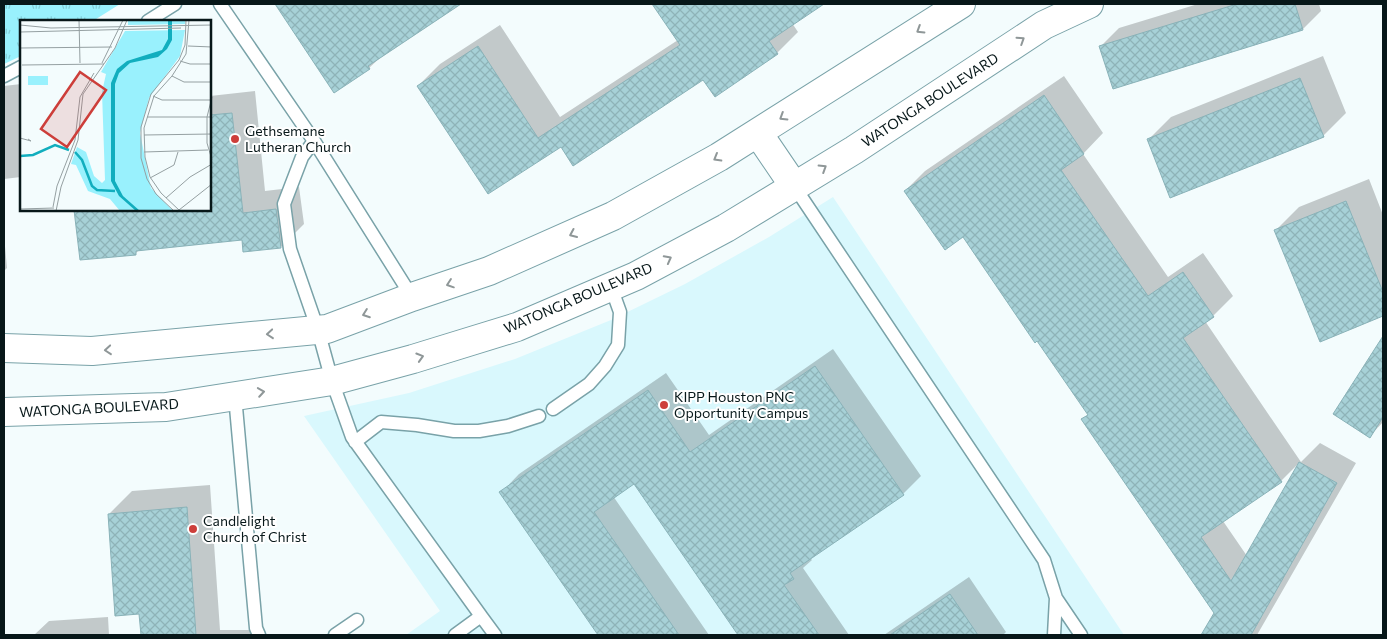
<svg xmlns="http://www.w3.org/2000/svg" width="1387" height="639" viewBox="0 0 1387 639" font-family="Commissioner,sans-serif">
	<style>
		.built { fill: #d9f8fd }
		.park { fill: url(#park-tufts) }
		.shadow { fill: #0003; fill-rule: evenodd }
		.building { fill: url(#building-cross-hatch); stroke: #89b2b8 }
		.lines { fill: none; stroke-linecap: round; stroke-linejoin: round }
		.service-casing { stroke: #79a2a8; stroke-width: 15 }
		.secondary-casing { stroke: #79a2a8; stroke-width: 30 }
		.service { stroke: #fff; stroke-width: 12 }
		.secondary { stroke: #fff; stroke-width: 28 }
		.oneway { stroke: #8f9798 }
		.poi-dot { fill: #cd3e3a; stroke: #fff; stroke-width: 2 }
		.labels { text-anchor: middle; stroke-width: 4; stroke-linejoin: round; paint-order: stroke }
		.street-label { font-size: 14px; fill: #071719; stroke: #fff }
		.poi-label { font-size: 14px; fill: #071719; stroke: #fff; text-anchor: start }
		.inset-river { fill: none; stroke: #11aebe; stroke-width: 2.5 }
		.inset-road { fill: none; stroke: #95a0a2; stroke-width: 1 }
		.view { fill: #cd3e3a; fill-opacity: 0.15; stroke: #cd3e3a; stroke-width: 2.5 }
		.inset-edge { fill: none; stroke: #071719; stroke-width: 2.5 }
	</style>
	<defs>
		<pattern id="park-tufts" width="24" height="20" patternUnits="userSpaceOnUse" patternTransform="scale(1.25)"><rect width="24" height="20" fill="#99f1fd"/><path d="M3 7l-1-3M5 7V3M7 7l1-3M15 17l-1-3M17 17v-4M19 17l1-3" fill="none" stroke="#82ced8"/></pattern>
		<pattern id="building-cross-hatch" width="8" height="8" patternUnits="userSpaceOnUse" patternTransform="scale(1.25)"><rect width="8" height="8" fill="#a7d1d7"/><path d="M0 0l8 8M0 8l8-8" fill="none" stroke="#8eb3b8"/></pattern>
	</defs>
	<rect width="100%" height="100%" fill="#f3fcfd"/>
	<path class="built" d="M833,197L1124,635H406L440,611L304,416L409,393L515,359L611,320L685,284L769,237Z"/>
	<path class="park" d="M4,4H120L93,21H21V56L4,64Z"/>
	<path class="shadow" d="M277,4H455L446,13L383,55L369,68L335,91Z
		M654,4H821L792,23L798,32L777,53L704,78L561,145L488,193L418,86L440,64L500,25L560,117L678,40Z
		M1198,4H1319L1321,11L1303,29L1101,46L1119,28Z
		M1323,56L1346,113L1323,136L1148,140L1171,117Z
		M1064,76L1103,133L1083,154L1168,277L1203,253L1233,296L1213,316L1205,321L1301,462L1320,443L1356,463L1257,635H1211L1204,632L1215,613L1083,420L1089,414L964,236L905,191L925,171ZM1299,463L1247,556L1223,521L1281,481Z
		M21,77V177L4,179V86L21,84Z
		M255,91L265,191L299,187L304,224L281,247L243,238L140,249L136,253L75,210H210V96Z
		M1369,179L1383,215V315L1321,340L1276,230L1299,207Z
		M4,235L7,268L4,271Z
		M1383,338V422L1370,436L1335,413Z
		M833,349L921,476L903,494L810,558L812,560L803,568L849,635H739L634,482L613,496L709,635H599L501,493L519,474L666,373L709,435Z
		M210,485L220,630H254L255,635H142L140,612L109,514L132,491Z
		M969,577L1006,632L1003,635H884Z
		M108,617L109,635H34L49,621Z"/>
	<path class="building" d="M275,4H461L368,66L370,69L334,93Z
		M652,4H824L769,41L778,54L715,97L703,80L573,166L561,147L488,194L417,86L478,46L538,138L680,45Z
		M1237,4H1295L1303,30L1113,89L1099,46Z
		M1300,78L1324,137L1170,198L1147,139Z
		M1044,95L1084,154L1061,170L1148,296L1183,272L1214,317L1183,338L1282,482L1201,537L1231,581L1299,462L1337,483L1251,635H1201L1214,613L1081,419L1088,415L1037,341L1035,343L963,237L945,250L904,191Z
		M232,113L243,213L276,209L281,248L243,252L242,240L136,251V255L80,260L74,210H210V115Z
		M1346,201L1383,292V316L1320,342L1274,230Z
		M1383,336V417L1370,438L1333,414Z
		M815,366L904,495L790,573L794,579L784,585L819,635H738L634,484L594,512L679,635H598L499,492L648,390L690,452Z
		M187,507L196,635H141L139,614L115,616L108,514Z
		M950,594L978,635H890Z"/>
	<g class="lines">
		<g class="service-casing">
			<path id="service" d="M220,4L314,141L302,157L284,204L290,249L318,330L332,381L352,437L481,616
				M148,21L175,4
				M4,76L21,67
				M314,141L412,297
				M794,186L1044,560L1056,598L1081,635
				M235,396L256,628L259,635
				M553,409L589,384L605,366L618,345L620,312L611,287
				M355,442L381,422L417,425L454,431H479L508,426L539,416
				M335,635L357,620
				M455,635L481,616L495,635
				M1054,635L1056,598"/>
		</g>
		<g class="secondary-casing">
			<path id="secondary" d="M758,133L794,186
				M4,348L92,351L327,329L412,297L489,271L613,216L719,157L961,4
				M4,412L166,407L332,381L413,359L517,327L636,276L726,228L854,150L1044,25L1089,4"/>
		</g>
		<use href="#service" class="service"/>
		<use href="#secondary" class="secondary"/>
	</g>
	<defs><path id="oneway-chevron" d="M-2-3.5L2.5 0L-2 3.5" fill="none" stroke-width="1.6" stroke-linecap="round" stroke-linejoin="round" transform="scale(1.25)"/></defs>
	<g class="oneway">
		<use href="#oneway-chevron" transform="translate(920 30) rotate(148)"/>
		<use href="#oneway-chevron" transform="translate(1021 40) rotate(-33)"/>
		<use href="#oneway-chevron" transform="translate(783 117) rotate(148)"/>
		<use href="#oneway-chevron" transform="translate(717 158) rotate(150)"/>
		<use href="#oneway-chevron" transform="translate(823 168) rotate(-32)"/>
		<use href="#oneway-chevron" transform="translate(573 234) rotate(156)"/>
		<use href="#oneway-chevron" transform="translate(668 259) rotate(-28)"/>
		<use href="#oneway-chevron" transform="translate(450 284) rotate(161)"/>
		<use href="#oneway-chevron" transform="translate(366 314) rotate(160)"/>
		<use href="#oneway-chevron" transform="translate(270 334) rotate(175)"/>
		<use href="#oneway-chevron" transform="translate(108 350) rotate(175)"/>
		<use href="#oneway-chevron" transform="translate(420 357) rotate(-17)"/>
		<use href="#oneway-chevron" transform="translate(261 392) rotate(-9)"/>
	</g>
	<g class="poi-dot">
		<circle cx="235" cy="139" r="5"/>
		<circle cx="664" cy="405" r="5"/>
		<circle cx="193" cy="529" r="5"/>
	</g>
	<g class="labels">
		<g class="street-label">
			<text transform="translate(930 100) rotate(-33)" y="5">WATONGA BOULEVARD</text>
			<text transform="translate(578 298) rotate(-23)" y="5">WATONGA BOULEVARD</text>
			<text transform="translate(99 408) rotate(-3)" y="5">WATONGA BOULEVARD</text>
		</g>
		<g class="poi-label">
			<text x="245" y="136">Gethsemane<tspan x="245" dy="16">Lutheran Church</tspan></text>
			<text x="674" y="402">KIPP Houston PNC<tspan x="674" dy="16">Opportunity Campus</tspan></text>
			<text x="203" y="526">Candlelight<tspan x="203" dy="16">Church of Christ</tspan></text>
		</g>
	</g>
	<g transform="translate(20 20)">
		<rect width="191" height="191" fill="#f3fcfd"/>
		<path d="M8,56H28V65H8Z" fill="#99f1fd"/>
		<path d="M108,0H165V4L108,5ZM165,10L160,36L129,78L120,113L131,168L153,191H100L90,179L68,171L56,145L51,144L57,127L66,132L74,156L82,163L85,160L82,72L86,54L81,52L105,11Z" fill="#99f1fd"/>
		<path d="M148,0H152V20L147,29L138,37L110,43L99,53L95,64V161L103,176L120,191H116L99,176L91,161V63L97,49L107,41L142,30L148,19Z" fill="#11aebe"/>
		<path class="inset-river" d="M55,132L62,140L72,166L77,170L95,171M0,136L13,135L35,125L49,130"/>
		<path class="inset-road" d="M59,0L60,43M0,5L31,8L192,5M0,12L161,8M168,26L192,27M0,28L92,27M160,41L170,44H192M82,43L103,0M2,45L84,44M152,56L164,62H192M133,76L142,80H191M192,77L187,97V123L192,140M127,97H192M124,115L192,114M0,118L11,121L8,119M124,132L188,130M130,158L154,145L158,132M146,178L170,157L192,144M33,187L37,166L55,120L60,77L74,53M0,189L34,188M159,190L192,164M36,191L41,167L58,120L63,74L95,28L107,0M154,191L136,174L127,159L121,138V107L131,74L159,40L165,25L166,0M160,191L141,173L130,157L125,137L124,108L134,76L152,56L166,34L169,0"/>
		<path class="view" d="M60,52L86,70L47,127L21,109Z"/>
		<rect width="191" height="191" class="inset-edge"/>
	</g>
	<rect width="1387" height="639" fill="none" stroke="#071719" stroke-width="10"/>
</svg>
